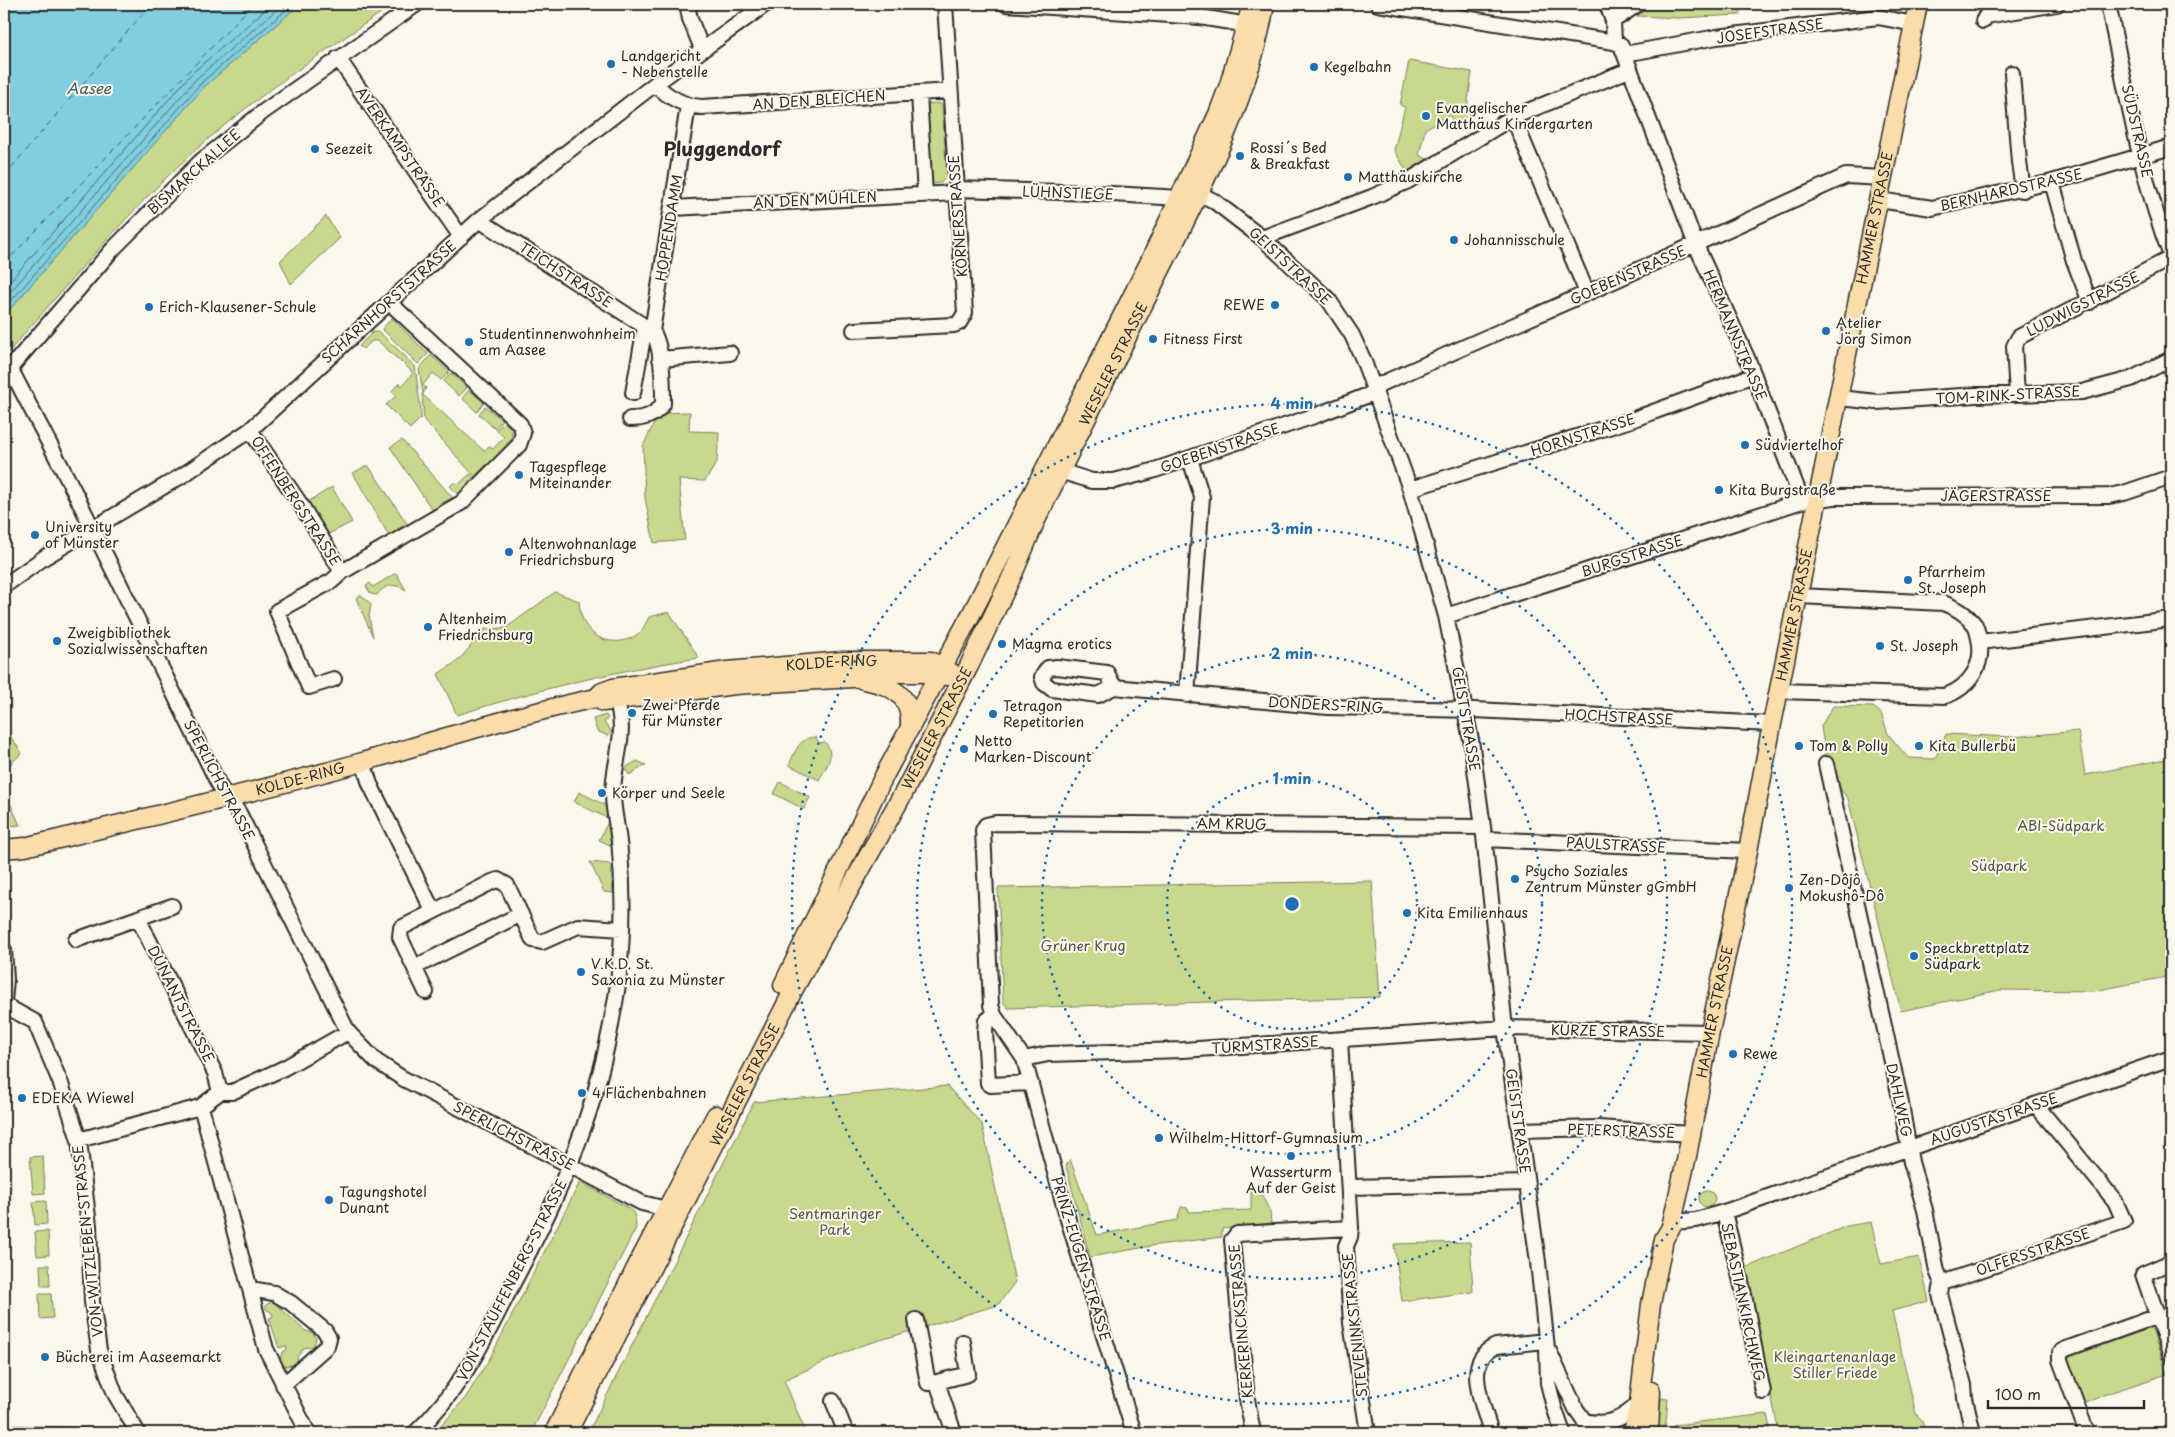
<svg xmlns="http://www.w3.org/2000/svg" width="2175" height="1437" viewBox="0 0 2175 1437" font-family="'Playpen Sans',sans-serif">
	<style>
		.green { fill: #c8d88c; stroke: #7a825c }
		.water { fill: #80cedf; stroke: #5e8d97 }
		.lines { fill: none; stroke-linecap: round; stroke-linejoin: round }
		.shore { stroke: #4d6c73; stroke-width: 1 }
		.ferry { stroke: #445c61; stroke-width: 1; stroke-dasharray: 6 5; stroke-linecap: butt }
		.minor-casing { stroke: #2b2b2b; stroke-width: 18 }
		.major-casing { stroke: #2b2b2b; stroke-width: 21 }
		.minor { stroke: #fbf7ec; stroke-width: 14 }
		.major { stroke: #fbddab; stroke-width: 18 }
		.ring { fill: none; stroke: #1f6fb2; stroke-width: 2.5; stroke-dasharray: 2.5 5 }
		.poi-dot { fill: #1f6fb2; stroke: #fbf7ec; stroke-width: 2 }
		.labels { text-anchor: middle; stroke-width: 4; stroke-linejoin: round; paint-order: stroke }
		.street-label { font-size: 14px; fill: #2b2b2b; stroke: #fbf7ec }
		.poi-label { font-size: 14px; fill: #2b2b2b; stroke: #fbf7ec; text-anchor: start }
		.park-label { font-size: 14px; fill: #525643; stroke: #fbf7ec }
		.water-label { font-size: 15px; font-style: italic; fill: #445c61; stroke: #fbf7ec }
		.district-label { font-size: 19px; font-weight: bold; fill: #2b2b2b; stroke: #fbf7ec }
		.centre { fill: #1f6fb2; stroke: #fbf7ec; stroke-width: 2.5 }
		.ring-label { font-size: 15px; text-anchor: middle; font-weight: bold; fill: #1f6fb2; stroke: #fbf7ec; stroke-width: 4; stroke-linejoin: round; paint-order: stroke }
	</style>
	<rect width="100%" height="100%" fill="#fbf7ec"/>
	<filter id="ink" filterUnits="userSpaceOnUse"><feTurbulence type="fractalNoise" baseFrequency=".02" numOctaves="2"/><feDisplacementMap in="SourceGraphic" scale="10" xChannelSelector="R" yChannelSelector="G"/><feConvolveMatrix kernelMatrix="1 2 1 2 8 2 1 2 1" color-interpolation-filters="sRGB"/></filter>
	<g filter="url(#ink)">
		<path class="green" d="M300,4H394C315,58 234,110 166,178C109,234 57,297 4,357V316L204,87Z
			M1655,4H1742L1740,15L1678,18L1637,16Z
			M1409,61L1472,72L1467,108L1469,117L1455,124L1449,115L1425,129L1419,155L1427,159L1407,172L1394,150L1405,107L1400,105Z
			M939,103L942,105L947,176L941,183L928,184L923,104Z
			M326,216L340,238L291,284L280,261Z
			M392,318L428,354L418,364L382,329Z
			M373,332H379L407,358L402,363L378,341H372L363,349L359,346Z
			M431,355L449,372L441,380L433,373L423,385L426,388L423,394L419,369Z
			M408,360L415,366L421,412V418L410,429L386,405L396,396L392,391L399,383L402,386L413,373L404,364Z
			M451,373L467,388L459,396L443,381Z
			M469,390L484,403L477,412L462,398Z
			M422,394L484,451L489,446L493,449L504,437L496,430L504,422L512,429L511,440L487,466L486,465L476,475V478L424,420Z
			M485,406L502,420L495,429L479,414Z
			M690,412L689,431L719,432L717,462L705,481L679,480L685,540L654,543L645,498L643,446L659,413Z
			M402,440L453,498L441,503L442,506L433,511L390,447Z
			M368,465L408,525L397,529L398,531L389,536L353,473Z
			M470,474L475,480L458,495L450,486L455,482L458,485Z
			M332,487L352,522L327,535L308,502Z
			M396,573L406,590C395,583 385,584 377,595L371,594L366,586L370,583L373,587Z
			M555,592L579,601C580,609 581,617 585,624C596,643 622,647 639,633C643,630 646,622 649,617L669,612L699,658C616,670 536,690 457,715L438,674L459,660L485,629L506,628Z
			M361,595L371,604L369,616L373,637L356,598Z
			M1833,706L1873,707L1881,713L1888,734L1908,758L1935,759L1946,734L2013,737L2078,731L2085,775L2171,758V976L2094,991L2000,990L1901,1011L1848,799L1838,786L1833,765L1826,760L1821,726Z
			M606,715L608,718L604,722L612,732L608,736L597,731L593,719Z
			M4,727L22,753L4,770Z
			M816,737L819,743L825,742C836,756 826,767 819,780L789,765C795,752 799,737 816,737Z
			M637,761L646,765L629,775L625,768Z
			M780,782L810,797L804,809L774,794Z
			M4,790L20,825L4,826Z
			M579,792L609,807V819L574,802Z
			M609,820L612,846L599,840Z
			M590,862L609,864L611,867L613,893L604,892Z
			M1372,881L1380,997L1008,1008L1003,1002L998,888Z
			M947,1086L982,1124L1015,1282L998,1305L860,1346L784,1380L806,1433H588L754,1102Z
			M43,1156L45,1193L33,1194L30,1157Z
			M1070,1159L1097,1235L1177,1220L1181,1207L1188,1208L1189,1212L1251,1210V1188L1258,1187L1270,1212L1271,1223L1222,1229V1237L1157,1245L1090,1257L1066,1166Z
			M580,1182L632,1210L635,1217L636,1228L531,1433H435L466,1397L490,1358Z
			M1699 1199a8 8 0 1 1 16 0a8 8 0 1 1-16 0Z
			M46,1201L47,1224L35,1225L33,1202Z
			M1871,1222L1881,1264L1919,1257L1929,1301L1892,1311L1916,1414L1922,1420L1925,1433H1779L1745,1268L1847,1226Z
			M48,1231L49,1255L37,1256L35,1232Z
			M1470,1242L1473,1292L1402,1301L1394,1244Z
			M40,1265H49L50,1286H41Z
			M39,1294H51L53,1318L40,1319Z
			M271,1299L305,1331L312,1332L316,1338L314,1346L304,1348L297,1357L298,1362L294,1365L285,1366L280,1361L282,1353L287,1349L286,1346L279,1348L269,1318L273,1317L272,1313L266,1309V1305L271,1302Z
			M2148,1329L2152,1330L2167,1374L2103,1395V1396L2083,1404L2067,1361L2068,1357Z
			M1661,1398L1668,1399L1666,1423L1662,1433H1657Z
			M1767,1414L1771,1433H1671L1674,1425Z
			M4,1425L120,1429L123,1433H4Z"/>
		<path class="water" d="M4,4H300L204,87L4,316Z"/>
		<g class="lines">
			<path class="shore" d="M4,288L191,74L272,4
				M4,299L196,79L283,4
				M4,309L201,83L293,4"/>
			<path class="ferry" d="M4,176L151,4
				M4,264L253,4"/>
			<g class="minor-casing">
				<path id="minor" d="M687,4L690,19L702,49
					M1006,4L1200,17L1254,26
					M1378,4L1614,42L1621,45L1696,245L1748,360L1802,501
					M1607,4L1613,21L1614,42
					M2108,4C2126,88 2140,176 2171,256
					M1613,21L1638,4
					M1983,21L1986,16L2057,4
					M1625,54L1717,37L1878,17L1914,24
					M338,58L461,237
					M2012,73L2019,162L2023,190
					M655,84C668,97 684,106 702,107L950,91
					M919,94L925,195
					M1513,117L1587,293
					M2052,182L2074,261L2090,302
					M957,189L1096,193L1180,198
					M1190,189L1214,201L1262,238L1328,299L1352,335L1363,359L1410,489L1446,616L1471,740L1483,827L1505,1028L1538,1262L1547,1348L1548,1383L1554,1407L1563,1433
					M1879,200L1932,208L2052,182L2171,147
					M673,208L957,193
					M479,220L652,331
					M1262,238L1372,197L1408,181L1513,117L1629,70
					M854,330L954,325L959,323L965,313L945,4
					M660,359L730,353
					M10,368L74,491L220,787L239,813L348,1032L376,1061L402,1078L642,1203L666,1209L674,1214
					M5,374L113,249L201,161L263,112L417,4
					M1374,387L1587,293L1846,176L1883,178
					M633,393L645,327
					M2017,394L2014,346L2019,337L2171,258
					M1839,398L1877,402L1975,395L2082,392L2131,379L2171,359
					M630,419C644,419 654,416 663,404C663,386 663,346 652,331L688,106
					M250,430L301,505L342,572L461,503L519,445L523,433L520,424L390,303
					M1060,471L1092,481H1114L1152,471L1317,415L1376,392
					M1410,489L1634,419L1754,375
					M4,586L45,557L183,475L250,430L479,220L655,84L766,4
					M1446,616L1802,501L1834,497L2109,496L2124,493L2171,477
					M1980,642L2171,619
					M1057,667L1107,673L1114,687L1098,695L1052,689L1044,683L1042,677L1048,668Z
					M334,679L309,687L277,611L332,581L342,572
					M1114,687L1328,707L1474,710L1772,724
					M1779,691L1945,696C1969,688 1985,665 1979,639C1978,634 1977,629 1975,625C1966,613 1956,608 1943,603L1799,596
					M1187,695L1202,497L1190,459
					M363,762L370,784L433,911
					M1826,764L1900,1098L1911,1162L1925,1210L1937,1271L1942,1283L1940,1294L1964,1385L1965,1398L1973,1433
					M1485,839L1748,851
					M138,918L172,906
					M76,940L138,918L215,1073L220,1092
					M4,950L6,979L4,1002
					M415,967L521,914
					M426,992L400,937L401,928L492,882L498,880L507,885L533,940L542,942L578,926L622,929
					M4,1005L35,1022L61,1084L79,1140L89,1226L92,1302L99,1350L115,1394L138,1433
					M994,1015L986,1021L985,1031L988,1083L991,1085L1031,1083
					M1340,1040L1351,1228L1350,1237L1346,1246L1351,1323L1368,1433
					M1024,1059L1048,1054L1183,1050L1505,1028L1710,1032
					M200,1107L203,1114L266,1349L308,1433
					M1520,1130L1598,1128L1691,1134
					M79,1140L200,1107L220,1092H232L284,1068L348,1032
					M1349,1187L1527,1183
					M1724,1212L1743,1290L1763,1392
					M1673,1222L1696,1220L1724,1212L2171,1058
					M2171,1262L2143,1274L2171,1356
					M1942,1283L2124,1221L2115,1201L2036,1105
					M250,1289L274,1293L291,1303L325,1331L329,1338L327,1346L283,1385
					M916,1320L928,1383L937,1382L954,1433
					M1549,1351L1576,1409L1593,1433
					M937,1382L968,1374L963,1342
					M833,1401L846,1433
					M1584,1421C1608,1426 1622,1420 1639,1403
					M415,1433C461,1390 482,1344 510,1289C556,1202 593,1123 611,1025C613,1011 617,997 618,982C623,939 624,895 620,852C619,834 614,816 613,797C612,763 629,735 616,700
					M1134,1433L1066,1213L1024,1059L994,1015L991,1005L983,830L986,825L995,823L1483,827
					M1253,1433L1247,1399L1232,1240L1237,1234L1351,1228
					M1491,1433C1484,1406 1461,1361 1496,1346L1546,1341
					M2087,1433L2060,1360V1353L2066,1349L2158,1316"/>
			</g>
			<g class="major-casing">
				<g id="major">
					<path d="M863,680C891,685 912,694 910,727"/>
					<path d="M596,698L603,702L735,685L853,678L883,673H925L947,676"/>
					<path id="s1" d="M4,849L25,847C137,820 249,794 359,763C438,740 515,715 596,698L602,692L613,688L727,671L842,661H931L952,673"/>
					<path d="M783,985L884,776L975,607L1150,261L1218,114L1229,85L1252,4"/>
					<path d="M554,1433L640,1260L716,1115"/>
					<path id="s2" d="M567,1433L796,985L903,794L969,666L1013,574L1036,520C1076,439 1116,358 1157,277C1201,190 1249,100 1265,4"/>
					<path id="s3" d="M1633,1433L1639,1403L1651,1304L1664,1239L1671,1227L1687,1156L1710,1032L1748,851L1772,724L1918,4"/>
					<path d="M1649,1433L1651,1391"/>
				</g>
			</g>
			<use href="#minor" class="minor"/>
			<use href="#major" class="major"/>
		</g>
	</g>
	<g class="ring">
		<circle cx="1292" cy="904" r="125"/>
		<circle cx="1292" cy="904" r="250"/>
		<circle cx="1292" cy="904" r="375"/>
		<circle cx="1292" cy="904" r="500"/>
	</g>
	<g class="poi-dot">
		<circle cx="611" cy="64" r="5"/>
		<circle cx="1314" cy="67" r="5"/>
		<circle cx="1426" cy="116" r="5"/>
		<circle cx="315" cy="149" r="5"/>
		<circle cx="1240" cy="156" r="5"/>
		<circle cx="1348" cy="177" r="5"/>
		<circle cx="1454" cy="240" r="5"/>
		<circle cx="1275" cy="305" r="5"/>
		<circle cx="149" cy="307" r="5"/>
		<circle cx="1826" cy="331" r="5"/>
		<circle cx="1153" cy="339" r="5"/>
		<circle cx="469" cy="342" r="5"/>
		<circle cx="1745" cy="445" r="5"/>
		<circle cx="519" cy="475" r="5"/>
		<circle cx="1719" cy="490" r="5"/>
		<circle cx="35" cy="535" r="5"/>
		<circle cx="509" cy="552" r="5"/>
		<circle cx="1908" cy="580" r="5"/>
		<circle cx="428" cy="627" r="5"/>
		<circle cx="57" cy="641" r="5"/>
		<circle cx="1002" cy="644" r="5"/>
		<circle cx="1880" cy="646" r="5"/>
		<circle cx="632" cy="713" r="5"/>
		<circle cx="993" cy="714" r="5"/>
		<circle cx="1799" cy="746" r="5"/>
		<circle cx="1919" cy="746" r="5"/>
		<circle cx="964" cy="749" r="5"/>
		<circle cx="602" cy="793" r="5"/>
		<circle cx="1515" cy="879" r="5"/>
		<circle cx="1789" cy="888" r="5"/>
		<circle cx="1407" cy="913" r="5"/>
		<circle cx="1914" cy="956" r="5"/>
		<circle cx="581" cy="972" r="5"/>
		<circle cx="1733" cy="1054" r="5"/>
		<circle cx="582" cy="1093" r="5"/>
		<circle cx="22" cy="1098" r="5"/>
		<circle cx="1159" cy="1138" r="5"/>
		<circle cx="1291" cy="1156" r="5"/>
		<circle cx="329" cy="1200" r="5"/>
		<circle cx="45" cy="1357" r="5"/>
	</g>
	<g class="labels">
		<g class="street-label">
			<text transform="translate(1770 31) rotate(-8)" y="5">JOSEFSTRASSE</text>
			<text transform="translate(819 100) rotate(-4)" y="5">AN DEN BLEICHEN</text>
			<text transform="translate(2137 131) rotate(77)" y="5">SÜDSTRASSE</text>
			<text transform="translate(400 147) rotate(55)" y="5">AVERKAMPSTRASSE</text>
			<text transform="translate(194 172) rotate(-42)" y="5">BISMARCKALLEE</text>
			<text transform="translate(2011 190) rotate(-13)" y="5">BERNHARDSTRASSE</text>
			<text transform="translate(1068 193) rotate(2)" y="5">LÜHNSTIEGE</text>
			<text transform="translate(815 200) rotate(-3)" y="5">AN DEN MÜHLEN</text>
			<text transform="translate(958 216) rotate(-94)" y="5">KÖRNERSTRASSE</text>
			<text dy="5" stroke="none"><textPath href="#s3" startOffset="1240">HAMMER STRASSE</textPath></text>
			<text transform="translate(669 228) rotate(-81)" y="5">HOPPENDAMM</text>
			<text transform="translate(1290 266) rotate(43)" y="5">GEISTSTRASSE</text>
			<text transform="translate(566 275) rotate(33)" y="5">TEICHSTRASSE</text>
			<text transform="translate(1628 275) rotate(-24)" y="5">GOEBENSTRASSE</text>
			<text transform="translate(389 302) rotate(-42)" y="5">SCHARNHORSTSTRASSE</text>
			<text transform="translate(2083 304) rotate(-27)" y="5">LUDWIGSTRASSE</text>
			<text transform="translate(1735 335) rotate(67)" y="5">HERMANNSTRASSE</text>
			<text dy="5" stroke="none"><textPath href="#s2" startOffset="1201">WESELER STRASSE</textPath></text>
			<text transform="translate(2008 395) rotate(-3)" y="5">TOM-RINK-STRASSE</text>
			<text transform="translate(1583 435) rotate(-18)" y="5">HORNSTRASSE</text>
			<text transform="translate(1220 448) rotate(-19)" y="5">GOEBENSTRASSE</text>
			<text x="1996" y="501">JÄGERSTRASSE</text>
			<text transform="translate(296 501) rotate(57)" y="5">OFFENBERGSTRASSE</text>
			<text transform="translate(1632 556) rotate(-18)" y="5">BURGSTRASSE</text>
			<text dy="5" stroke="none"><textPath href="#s3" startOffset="835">HAMMER STRASSE</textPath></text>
			<text dy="5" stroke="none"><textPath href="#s1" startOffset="852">KOLDE-RING</textPath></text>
			<text transform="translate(1326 705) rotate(3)" y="5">DONDERS-RING</text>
			<text transform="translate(1619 717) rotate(3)" y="5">HOCHSTRASSE</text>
			<text transform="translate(1466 719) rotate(80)" y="5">GEISTSTRASSE</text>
			<text dy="5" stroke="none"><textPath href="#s2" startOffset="796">WESELER STRASSE</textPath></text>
			<text dy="5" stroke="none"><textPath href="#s1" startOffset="305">KOLDE-RING</textPath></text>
			<text transform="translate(219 780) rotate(62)" y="5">SPERLICHSTRASSE</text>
			<text transform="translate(1232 824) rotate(1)" y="5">AM KRUG</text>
			<text transform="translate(1616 845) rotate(3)" y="5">PAULSTRASSE</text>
			<text transform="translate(181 1004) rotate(63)" y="5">DUNANTSTRASSE</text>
			<text dy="5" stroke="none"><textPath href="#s3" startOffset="430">HAMMER STRASSE</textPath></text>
			<text transform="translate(1608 1031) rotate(1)" y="5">KURZE STRASSE</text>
			<text transform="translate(1265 1045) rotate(-4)" y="5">TURMSTRASSE</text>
			<text dy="5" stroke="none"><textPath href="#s2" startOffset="391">WESELER STRASSE</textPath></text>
			<text transform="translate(1899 1100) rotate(78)" y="5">DAHLWEG</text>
			<text transform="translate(1994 1119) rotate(-19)" y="5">AUGUSTASTRASSE</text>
			<text transform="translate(1518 1121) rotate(82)" y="5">GEISTSTRASSE</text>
			<text transform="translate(1621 1131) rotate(2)" y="5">PETERSTRASSE</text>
			<text transform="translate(514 1136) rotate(27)" y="5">SPERLICHSTRASSE</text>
			<text transform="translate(88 1241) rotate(-96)" y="5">VON-WITZLEBEN-STRASSE</text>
			<text transform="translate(2033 1252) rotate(-19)" y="5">OLFERSSTRASSE</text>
			<text transform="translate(1081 1259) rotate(73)" y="5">PRINZ-EUGEN-STRASSE</text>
			<text transform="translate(512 1280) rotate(-63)" y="5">VON-STAUFFENBERG-STRASSE</text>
			<text transform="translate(1743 1302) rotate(78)" y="5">SEBASTIANKIRCHWEG</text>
			<text transform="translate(1241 1321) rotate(-95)" y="5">KERKERINCKSTRASSE</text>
			<text transform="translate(1355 1325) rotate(-96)" y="5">STEVENINKSTRASSE</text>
		</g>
		<g class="poi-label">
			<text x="621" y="61">Landgericht<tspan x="621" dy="16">- Nebenstelle</tspan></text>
			<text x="1324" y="72">Kegelbahn</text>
			<text x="1436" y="113">Evangelischer<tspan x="1436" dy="16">Matthäus Kindergarten</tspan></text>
			<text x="1250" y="153">Rossi´s Bed<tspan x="1250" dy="16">&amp; Breakfast</tspan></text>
			<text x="325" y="154">Seezeit</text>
			<text x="1358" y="182">Matthäuskirche</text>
			<text x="1464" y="245">Johannisschule</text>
			<text x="1265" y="310" text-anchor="end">REWE</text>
			<text x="159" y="312">Erich-Klausener-Schule</text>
			<text x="1836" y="328">Atelier<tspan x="1836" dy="16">Jörg Simon</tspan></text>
			<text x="479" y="339">Studentinnenwohnheim<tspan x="479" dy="16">am Aasee</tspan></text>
			<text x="1163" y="344">Fitness First</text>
			<text x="1755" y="450">Südviertelhof</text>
			<text x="529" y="472">Tagespflege<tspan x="529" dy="16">Miteinander</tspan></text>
			<text x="1729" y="495">Kita Burgstraße</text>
			<text x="45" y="532">University<tspan x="45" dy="16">of Münster</tspan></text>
			<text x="519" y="549">Altenwohnanlage<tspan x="519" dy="16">Friedrichsburg</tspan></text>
			<text x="1918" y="577">Pfarrheim<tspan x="1918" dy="16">St. Joseph</tspan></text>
			<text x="438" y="624">Altenheim<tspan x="438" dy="16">Friedrichsburg</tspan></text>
			<text x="67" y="638">Zweigbibliothek<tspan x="67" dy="16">Sozialwissenschaften</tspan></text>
			<text x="1012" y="649">Magma erotics</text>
			<text x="1890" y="651">St. Joseph</text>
			<text x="642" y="710">Zwei Pferde<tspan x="642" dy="16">für Münster</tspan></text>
			<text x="1003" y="711">Tetragon<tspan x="1003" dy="16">Repetitorien</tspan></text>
			<text x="974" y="746">Netto<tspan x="974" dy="16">Marken-Discount</tspan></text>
			<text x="1809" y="751">Tom &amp; Polly</text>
			<text x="1929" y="751">Kita Bullerbü</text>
			<text x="612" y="798">Körper und Seele</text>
			<text x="1525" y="876">Psycho Soziales<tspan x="1525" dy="16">Zentrum Münster gGmbH</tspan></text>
			<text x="1799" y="885">Zen-Dôjô<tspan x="1799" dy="16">Mokushô-Dô</tspan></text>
			<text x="1417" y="918">Kita Emilienhaus</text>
			<text x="1924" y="953">Speckbrettplatz<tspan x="1924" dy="16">Südpark</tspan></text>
			<text x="591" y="969">V.K.D. St.<tspan x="591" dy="16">Saxonia zu Münster</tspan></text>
			<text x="1743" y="1059">Rewe</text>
			<text x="592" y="1098">4 Flächenbahnen</text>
			<text x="32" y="1103">EDEKA Wiewel</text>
			<text x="1169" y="1143">Wilhelm-Hittorf-Gymnasium</text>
			<text x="1291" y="1177" text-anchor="middle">Wasserturm<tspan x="1291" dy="16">Auf der Geist</tspan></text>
			<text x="339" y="1197">Tagungshotel<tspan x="339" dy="16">Dunant</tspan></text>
			<text x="55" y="1362">Bücherei im Aaseemarkt</text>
		</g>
		<g class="park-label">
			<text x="2061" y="831">ABI-Südpark</text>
			<text x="1999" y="871">Südpark</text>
			<text x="1083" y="951">Grüner Krug</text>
			<text x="835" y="1219">Sentmaringer<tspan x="835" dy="16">Park</tspan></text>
			<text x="1835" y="1362">Kleingartenanlage<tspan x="1835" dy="16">Stiller Friede</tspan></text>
		</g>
		<g class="water-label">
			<text x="89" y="94">Aasee</text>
		</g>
		<g class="district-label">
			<text x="722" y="156">Pluggendorf</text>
		</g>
	</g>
	<circle cx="1292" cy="904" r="8" class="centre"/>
	<g class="ring-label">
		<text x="1292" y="409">4 min</text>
		<text x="1292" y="534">3 min</text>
		<text x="1292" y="659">2 min</text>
		<text x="1292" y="784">1 min</text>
	</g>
	<rect width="2175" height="1437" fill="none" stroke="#fbf7ec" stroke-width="20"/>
	<rect x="10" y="10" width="2155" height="1417" fill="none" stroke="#2b2b2b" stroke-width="2" filter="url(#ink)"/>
	<path d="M1988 1400v8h156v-8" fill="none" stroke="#2b2b2b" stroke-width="2.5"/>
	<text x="1995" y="1400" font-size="15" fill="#2b2b2b" stroke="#fbf7ec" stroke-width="4" paint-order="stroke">100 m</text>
</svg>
